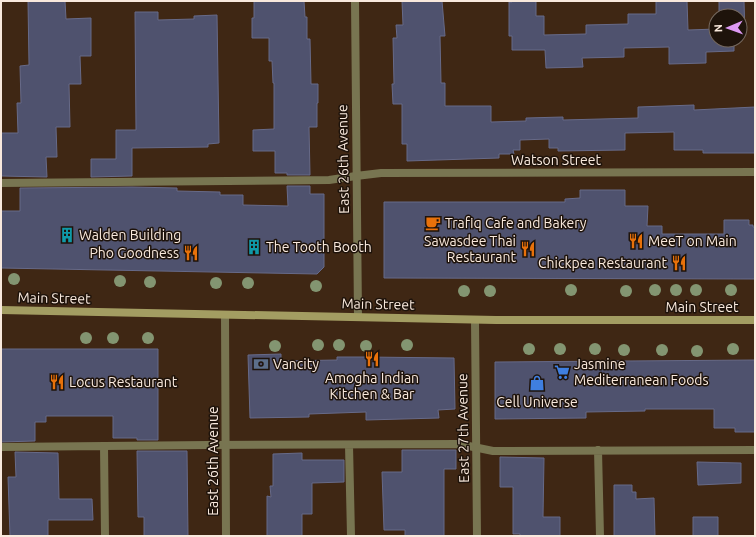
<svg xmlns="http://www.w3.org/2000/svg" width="756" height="537" viewBox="0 0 756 537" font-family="Ubuntu,sans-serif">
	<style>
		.building { fill: #4f526e; stroke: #676a88 }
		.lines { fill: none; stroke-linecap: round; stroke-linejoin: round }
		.lane { stroke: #787551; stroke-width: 8 }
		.street { stroke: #787551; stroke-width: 8 }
		.secondary { stroke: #a39d62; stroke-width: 8 }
		.tree { fill: #839571 }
		.labels { text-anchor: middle; stroke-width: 3; stroke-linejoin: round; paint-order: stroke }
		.street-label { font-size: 14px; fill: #f9e9dd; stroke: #1e130b }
		.poi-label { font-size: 14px; fill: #f9e9dd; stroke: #1e130b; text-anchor: start }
	</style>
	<rect width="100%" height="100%" fill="#3f2714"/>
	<path class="building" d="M28,1H65L66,19L91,18V56H80L81,84H69L70,127H56L57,157H46L47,177L1,176V133H18L17,103H21L20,66L29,65Z
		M254,1H304L305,17H307V39H310L311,84H318V103H317V127H309L310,175H287V173H275V151H253V130L274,129V83H273L272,61H269V38H252V18H254Z
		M402,1H442L445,36H440L441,83H445V106H491V122L526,121V118L563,117V120L638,118V107L694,105V110L755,107V153H703V150H674V132L625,133V150L558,151V148H549V139L520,140V150H513L514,154H499V158L407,161V144H402V104H393L392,84H394L393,38H397L396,25H403Z
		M511,1H536V16H544V35L586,34V25L628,24V14H656V1H687L688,30L716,29V40H734V51L706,52V63L669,64V47L624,48V57L582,58L583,67L546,68L545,50H512V36H509V2H512Z
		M719,1H744L745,35H740V16H719Z
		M135,12H158V20L194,19V16L217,15L219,143L208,144V147L132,148V176L91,177V159H116V130H136Z
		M287,186H310V194H324V267L317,274L1,268V211H20V188L132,187L177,188V191L220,192V195H243V205L288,206Z
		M580,190H625V206H648L647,226H662V234H724V220H749V225H753V227H755V279L384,278V202H565V199L580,198Z
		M1,349H158V440H137V438H113V416H46V422H35V441L1,442Z
		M281,354V361L337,360V357H365L454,358L455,409L438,410L439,418L366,420V412L309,414V417L250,418L248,355Z
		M755,360V432H735V428H714V409H645V411L586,412V418L495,419V362Z
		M402,450H456V469H444V536H405V530H384L382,472H402Z
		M137,451H187L188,536H144V517H138Z
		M15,452L58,453L59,499H92L93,520H48V536H10L8,477H16Z
		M302,453V460H344V482L312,483V514H302V536H267V496L271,497L270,486H273V454Z
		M500,457L544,458L543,517H560V536H520V534H513V487H500Z
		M697,462L741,463V483L698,485Z
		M614,485H632V492H636V499L654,498L655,536H614Z
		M693,517H718V536H693Z"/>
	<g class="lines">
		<path class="lane" d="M1,183L329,180L356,176
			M349,445L351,536
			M104,446L105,536
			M1,447L208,445L459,444L493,451L755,450
			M598,450L600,536"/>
		<path class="street" d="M355,1L358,317
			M356,176L381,173L755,172
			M225,315L226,536
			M475,320L477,536"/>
		<path class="secondary" d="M1,310L496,320H755"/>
	</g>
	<g class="tree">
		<circle cx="14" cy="279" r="6"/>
		<circle cx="120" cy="281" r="6"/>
		<circle cx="150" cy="282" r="6"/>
		<circle cx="216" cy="283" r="6"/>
		<circle cx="248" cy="283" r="6"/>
		<circle cx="316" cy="286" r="6"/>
		<circle cx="571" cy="290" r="6"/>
		<circle cx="655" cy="290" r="6"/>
		<circle cx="676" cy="290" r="6"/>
		<circle cx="696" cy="290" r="6"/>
		<circle cx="731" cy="290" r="6"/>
		<circle cx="464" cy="291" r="6"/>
		<circle cx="490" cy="291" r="6"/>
		<circle cx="626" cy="291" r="6"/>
		<circle cx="86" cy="338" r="6"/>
		<circle cx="113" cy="338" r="6"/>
		<circle cx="148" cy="338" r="6"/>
		<circle cx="318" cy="345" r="6"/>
		<circle cx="339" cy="345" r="6"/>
		<circle cx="407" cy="345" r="6"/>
		<circle cx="275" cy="346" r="6"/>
		<circle cx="366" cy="346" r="6"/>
		<circle cx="529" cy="349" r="6"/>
		<circle cx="560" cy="349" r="6"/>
		<circle cx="595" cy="349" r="6"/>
		<circle cx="733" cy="349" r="6"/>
		<circle cx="624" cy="350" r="6"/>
		<circle cx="662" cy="350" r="6"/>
		<circle cx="697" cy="351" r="6"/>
	</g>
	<defs>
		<g id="cafe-bare" transform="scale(1.2)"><path d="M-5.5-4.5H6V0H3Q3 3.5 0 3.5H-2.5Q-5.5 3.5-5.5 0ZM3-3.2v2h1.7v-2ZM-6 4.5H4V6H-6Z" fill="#e8710a" stroke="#1e130b" stroke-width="2.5" paint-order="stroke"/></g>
		<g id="building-bare" transform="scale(1.2)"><path d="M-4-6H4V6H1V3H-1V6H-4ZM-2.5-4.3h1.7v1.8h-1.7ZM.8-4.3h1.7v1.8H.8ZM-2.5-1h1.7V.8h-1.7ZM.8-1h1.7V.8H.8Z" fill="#0f9aa8" stroke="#1e130b" stroke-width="2.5" paint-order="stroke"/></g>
		<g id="restaurant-bare" transform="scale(1.2)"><path d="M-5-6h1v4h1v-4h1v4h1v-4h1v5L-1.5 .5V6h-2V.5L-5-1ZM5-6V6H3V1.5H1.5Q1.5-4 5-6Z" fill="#e8710a" stroke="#1e130b" stroke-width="2.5" paint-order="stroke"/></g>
		<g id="bank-bare" transform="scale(1.2)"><path d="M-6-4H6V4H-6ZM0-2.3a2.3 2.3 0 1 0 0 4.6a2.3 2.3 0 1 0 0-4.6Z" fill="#5c6f8a" stroke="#1e130b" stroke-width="2.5" paint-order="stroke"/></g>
		<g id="supermarket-bare" transform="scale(1.2)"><path d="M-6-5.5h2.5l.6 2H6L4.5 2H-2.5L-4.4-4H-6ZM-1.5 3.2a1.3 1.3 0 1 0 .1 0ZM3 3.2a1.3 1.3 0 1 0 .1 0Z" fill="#3f7fe0" stroke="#1e130b" stroke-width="2.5" paint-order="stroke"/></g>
		<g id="shop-bare" transform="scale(1.2)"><path d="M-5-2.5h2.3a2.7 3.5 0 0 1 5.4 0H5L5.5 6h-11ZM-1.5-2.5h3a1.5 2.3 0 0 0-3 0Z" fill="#3f7fe0" stroke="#1e130b" stroke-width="2.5" paint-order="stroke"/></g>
	</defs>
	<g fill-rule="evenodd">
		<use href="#cafe-bare" x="433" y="223"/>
		<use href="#building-bare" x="67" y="235"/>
		<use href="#restaurant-bare" x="636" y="241"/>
		<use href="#building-bare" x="254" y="247"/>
		<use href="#restaurant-bare" x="528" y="249"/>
		<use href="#restaurant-bare" x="191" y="253"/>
		<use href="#restaurant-bare" x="679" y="263"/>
		<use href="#restaurant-bare" x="372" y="359"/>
		<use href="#bank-bare" x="261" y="364"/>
		<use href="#supermarket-bare" x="562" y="372"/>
		<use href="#restaurant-bare" x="57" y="382"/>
		<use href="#shop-bare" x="537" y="383"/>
	</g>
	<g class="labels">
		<g class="street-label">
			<text transform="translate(343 159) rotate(-91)" y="5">East 26th Avenue</text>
			<text x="556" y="165">Watson Street</text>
			<text transform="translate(54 298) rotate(1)" y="5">Main Street</text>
			<text transform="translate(378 304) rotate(1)" y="5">Main Street</text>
			<text x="702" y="312">Main Street</text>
			<text transform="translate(463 428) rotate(-91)" y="5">East 27th Avenue</text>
			<text transform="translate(213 461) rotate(-90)" y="5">East 26th Avenue</text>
		</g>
		<g class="poi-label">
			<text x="445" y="228">Trafiq Cafe and Bakery</text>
			<text x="79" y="240">Walden Building</text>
			<text x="516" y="246" text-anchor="end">Sawasdee Thai<tspan x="516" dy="16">Restaurant</tspan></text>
			<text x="648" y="246">MeeT on Main</text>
			<text x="266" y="252">The Tooth Booth</text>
			<text x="179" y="258" text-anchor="end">Pho Goodness</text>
			<text x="667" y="268" text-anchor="end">Chickpea Restaurant</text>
			<text x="273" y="369">Vancity</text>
			<text x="574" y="369">Jasmine<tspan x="574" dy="16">Mediterranean Foods</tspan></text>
			<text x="372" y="383" text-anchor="middle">Amogha Indian<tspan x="372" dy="16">Kitchen &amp; Bar</tspan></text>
			<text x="69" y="387">Locus Restaurant</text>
			<text x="537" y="407" text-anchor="middle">Cell Universe</text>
		</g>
	</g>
	<rect width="756" height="537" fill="none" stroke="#f9e9dd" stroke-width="4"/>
	<g transform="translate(728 28) rotate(268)"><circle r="19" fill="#1e130b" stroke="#76695f"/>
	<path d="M0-3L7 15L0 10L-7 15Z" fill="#dd99f3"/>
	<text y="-6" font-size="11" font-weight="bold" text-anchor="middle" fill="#f9e9dd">N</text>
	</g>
</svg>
